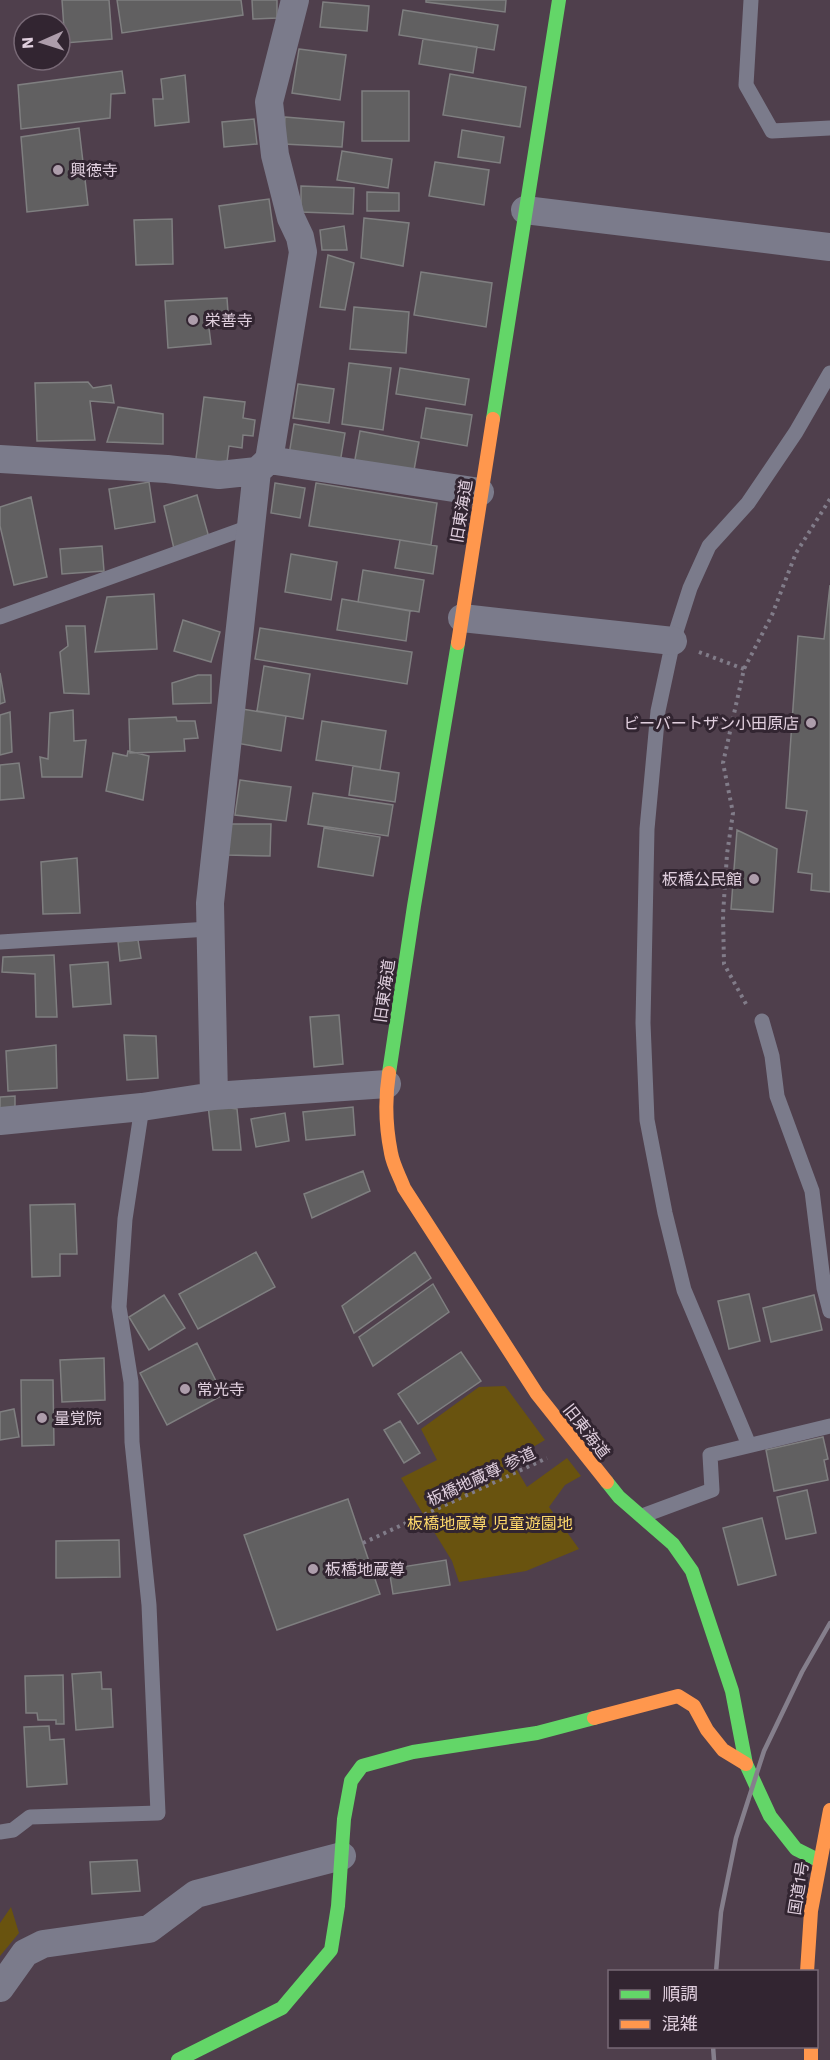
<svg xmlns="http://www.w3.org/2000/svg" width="830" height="2060" viewBox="0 0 830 2060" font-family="'Work Sans','Noto Sans JP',sans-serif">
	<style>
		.green { fill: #69530f }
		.building { fill: #616061; stroke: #7f7f80; stroke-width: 1.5 }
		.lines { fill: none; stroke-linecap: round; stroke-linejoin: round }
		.path { stroke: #817c89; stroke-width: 4; stroke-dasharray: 3 4.5; stroke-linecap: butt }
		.lane { stroke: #7b7b8b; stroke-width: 15 }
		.street { stroke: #7b7b8b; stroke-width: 28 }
		.fast { stroke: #63d668; stroke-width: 14 }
		.slow { stroke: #ff974d; stroke-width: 14 }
		.rail { stroke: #857f8c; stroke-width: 4.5 }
		.poi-dot { fill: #ad9dab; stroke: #322531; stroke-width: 2 }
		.labels { text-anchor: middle; stroke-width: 6; stroke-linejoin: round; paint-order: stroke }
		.poi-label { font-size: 16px; fill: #e0cfde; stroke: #322531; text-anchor: start }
		.street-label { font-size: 16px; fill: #e0cfde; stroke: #322531 }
		.park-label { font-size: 16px; fill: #fed96b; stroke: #322531 }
	</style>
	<rect width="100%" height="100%" fill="#4f3f4c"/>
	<path class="green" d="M505,1386L545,1440L511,1460L527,1487L567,1458L581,1476L565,1485L549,1507L579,1549L526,1571L459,1582L452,1561L401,1478L437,1460L421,1429L479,1387Z
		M11,1907L19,1933L0,1956V1923Z"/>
	<path class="building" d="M62,0H109L112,39L65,43Z
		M117,0H241L243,15L122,33Z
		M252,0H277V18L253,19Z
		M426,0H506L505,12L426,2Z
		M323,2L369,6L367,31L320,27Z
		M403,10L498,25L494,50L399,35Z
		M423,39L477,47L473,73L419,64Z
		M299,49L346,55L340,100L292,93Z
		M122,71L125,93L111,94L110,118L21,129L18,85Z
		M450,74L526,87L520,127L443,115Z
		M185,75L189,122L155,126L153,99H163L161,79Z
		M362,91H409V141H362Z
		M285,117L344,122L342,147L283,144Z
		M254,119L257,144L224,147L222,122Z
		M79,128L88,205L27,212L21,137Z
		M462,130L504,137L500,163L458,157Z
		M342,151L392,159L388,188L337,180Z
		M435,162L489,170L484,205L429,196Z
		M301,186L354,188L353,214L301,212Z
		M367,192L399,193V211H367Z
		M269,199L275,241L225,248L219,206Z
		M364,218L409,223L403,266L361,258Z
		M172,219L173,264L136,265L134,220Z
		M344,226L347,250H322L320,230Z
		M328,255L354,263L345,310L320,307Z
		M421,272L492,283L486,327L414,315Z
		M227,298L229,326L209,328L211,344L168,348L165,301Z
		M354,307L409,312L406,353L350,349Z
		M349,363L391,368L383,430L342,424Z
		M400,368L469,379L465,405L396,394Z
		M88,382L93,388L111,385L114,403L90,401L95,440L37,441L35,383Z
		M298,384L334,389L329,423L293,418Z
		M204,397L245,402L243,418L255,420L253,436L243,435L242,448L229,446L226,470L195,466Z
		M118,407L163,414V444L107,442Z
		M426,408L472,415L467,446L421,438Z
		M294,424L345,433L340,463L289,455Z
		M360,431L419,442L413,476L354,465Z
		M149,482L155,522L115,529L109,489Z
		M275,483L305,488L300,518L271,513Z
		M316,483L437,503L431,545L309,526Z
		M197,495L210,541L175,553L164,506Z
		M31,497L47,577L14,585L0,526V507Z
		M400,540L437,546L433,574L395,568Z
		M102,546L104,571L62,574L60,549Z
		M291,554L337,562L331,600L285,592Z
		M363,570L424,580L419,612L358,602Z
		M830,585V892L811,890L812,874L798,872L807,811L786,808L798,636L824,639Z
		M154,594L157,649L95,652L107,597Z
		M342,599L410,611L406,641L337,630Z
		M183,620L220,632L211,662L174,651Z
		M66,626H85L89,694L64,693L60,652L68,646Z
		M260,628L412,652L407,684L255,659Z
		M264,666L310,674L303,719L257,711Z
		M0,673L5,702L0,704Z
		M198,675H211V703L173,704L172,683Z
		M242,709L286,716L281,751L236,743Z
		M73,710L74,741L86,740L82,777H42L40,757L48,759L50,713Z
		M10,712L12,752L0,755V715Z
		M176,717L177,721H195L198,738L184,739L185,751L130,753L129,719Z
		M322,721L386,731L380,770L316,760Z
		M128,751L149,756L143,800L106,791L113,753L127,756Z
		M19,763L24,798L0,800V765Z
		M353,766L399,773L395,802L349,795Z
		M240,780L291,787L286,821L235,815Z
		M313,793L393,805L388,836L308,824Z
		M227,824H271L270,856L227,855Z
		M324,828L380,837L373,876L318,867Z
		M737,830L777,849L773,912L731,909Z
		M77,858L80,913L43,914L41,862Z
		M138,940L141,958L120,961L118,942Z
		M54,955L57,1017H36L35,974L2,972L3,957Z
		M108,962L111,1004L73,1007L70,965Z
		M339,1015L343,1064L314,1067L310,1017Z
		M124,1035L156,1036L158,1078L127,1080Z
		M56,1045L57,1088L8,1091L6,1051Z
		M15,1096V1113L0,1116V1097Z
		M208,1105L237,1109L241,1150H213Z
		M353,1107L355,1135L306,1140L303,1112Z
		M285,1113L289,1141L256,1147L251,1119Z
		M363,1171L370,1191L312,1218L304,1194Z
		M75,1204L77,1254H60V1276L32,1277L30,1205Z
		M256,1252L275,1287L198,1329L179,1294Z
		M415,1252L431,1278L354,1333L342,1306Z
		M433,1284L449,1312L373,1366L359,1337Z
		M749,1294L760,1341L729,1349L718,1301Z
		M164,1295L185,1328L149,1350L129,1317Z
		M814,1295L822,1330L771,1342L763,1308Z
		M197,1343L223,1395L167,1425L140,1373Z
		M461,1352L481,1381L418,1424L398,1394Z
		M104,1358L105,1400L62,1402L60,1360Z
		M21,1380H53L54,1445L22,1446Z
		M14,1409L19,1437L0,1440V1412Z
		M400,1421L420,1453L404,1463L384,1430Z
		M823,1437L828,1459L824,1460L828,1480L774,1491L766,1450Z
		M807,1490L816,1533L786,1539L777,1497Z
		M348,1499L380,1594L277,1630L244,1535Z
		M762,1518L776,1575L738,1585L723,1528Z
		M119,1540L120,1577L56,1578V1541Z
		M446,1560L450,1585L393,1594L389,1569Z
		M101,1672L102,1689H111L113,1727L76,1730L72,1674Z
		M63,1675L64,1724H56V1720H38L37,1713H26L25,1676Z
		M49,1726L50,1740L64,1739L67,1784L27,1787L24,1727Z
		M137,1860L140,1891L92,1894L90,1862Z"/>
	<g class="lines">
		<path class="path" d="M699,652L744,669
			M746,1004L724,964L723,915L727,854L733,813L723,763L744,669L772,615L796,553L830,499
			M363,1543L547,1458"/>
		<path class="lane" d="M751,0L746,85L772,131L830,128
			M0,617L252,526
			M0,942L209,929
			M762,1021L772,1056L777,1096L812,1191L824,1288L830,1311
			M749,1445L684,1290L665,1213L647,1120L643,1023L647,829L658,711L673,641L690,588L709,546L748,503L796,432L830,373
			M642,1516L712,1490L710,1455L830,1426
			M0,1832L13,1830L30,1817L158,1813L149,1605L132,1442L131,1382L119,1307L125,1219L142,1107"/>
		<path class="street" d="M525,210L830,247
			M0,459L167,469L219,475L257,471L269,460L480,492
			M269,460L303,252L300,237L291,218L275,155L269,102L295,0
			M462,618L673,641
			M214,1096L210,903L257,471
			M0,1121L142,1107L214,1096L387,1084
			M0,1988L25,1953L43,1944L149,1929L196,1894L342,1856"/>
		<path class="fast" d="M493,419L559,0
			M389,1073L414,906L458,643
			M607,1482L619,1497L673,1544L692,1571L732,1691L746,1764L770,1816L796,1849L818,1860
			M178,2060L282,2008L331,1950L338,1906L344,1819L351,1781L362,1766L413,1752L537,1733L594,1718"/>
		<path class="slow" d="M458,643L493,419
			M389,1073C385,1098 386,1128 391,1153C393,1165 400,1177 404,1188L537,1394L607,1482
			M594,1718L678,1696L694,1706L707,1730L723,1750L746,1764
			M807,1972L811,1911L830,1810
			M811,2046V2060"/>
		<path class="rail" d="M716,1972L721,1912L736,1838L764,1751L802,1672L830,1623
			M713,2046L714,2060"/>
	</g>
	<g class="poi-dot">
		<circle cx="58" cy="170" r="6"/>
		<circle cx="193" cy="320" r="6"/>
		<circle cx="811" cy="723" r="6"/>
		<circle cx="754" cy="879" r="6"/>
		<circle cx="185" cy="1389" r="6"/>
		<circle cx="42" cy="1418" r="6"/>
		<circle cx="313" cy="1569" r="6"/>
	</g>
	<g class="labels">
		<g class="poi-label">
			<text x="70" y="176">興徳寺</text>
			<text x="205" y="326">栄善寺</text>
			<text x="799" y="729" text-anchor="end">ビーバートザン小田原店</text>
			<text x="742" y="885" text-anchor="end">板橋公民館</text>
			<text x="197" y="1395">常光寺</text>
			<text x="54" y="1424">量覚院</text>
			<text x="325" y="1575">板橋地蔵尊</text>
		</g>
		<g class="street-label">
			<text transform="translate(461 511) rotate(-81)" y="6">旧東海道</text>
			<text transform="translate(384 991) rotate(-82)" y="6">旧東海道</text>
			<text transform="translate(587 1431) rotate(52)" y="6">旧東海道</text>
			<text transform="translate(481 1476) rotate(-25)" y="6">板橋地蔵尊 参道</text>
			<text transform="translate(798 1888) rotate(-81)" y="6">国道1号</text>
		</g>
		<g class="park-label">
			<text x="490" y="1529">板橋地蔵尊 児童遊園地</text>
		</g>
	</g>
	<rect x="608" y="1970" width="210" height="78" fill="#322531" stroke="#786976" stroke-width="1.5"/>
	<rect x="620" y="1990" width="30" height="9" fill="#63d668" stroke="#786976" stroke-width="1.5"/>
	<text x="662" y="2000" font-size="18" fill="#e0cfde">順調</text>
	<rect x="620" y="2020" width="30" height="9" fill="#ff974d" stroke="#786976" stroke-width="1.5"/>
	<text x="662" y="2030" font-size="18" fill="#e0cfde">混雑</text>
	<g transform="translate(42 42) rotate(267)"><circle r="28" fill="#322531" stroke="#786976" stroke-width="1.5"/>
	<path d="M0-4.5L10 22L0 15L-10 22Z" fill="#ad9dab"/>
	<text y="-9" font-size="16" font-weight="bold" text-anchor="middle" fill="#e0cfde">N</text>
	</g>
</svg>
